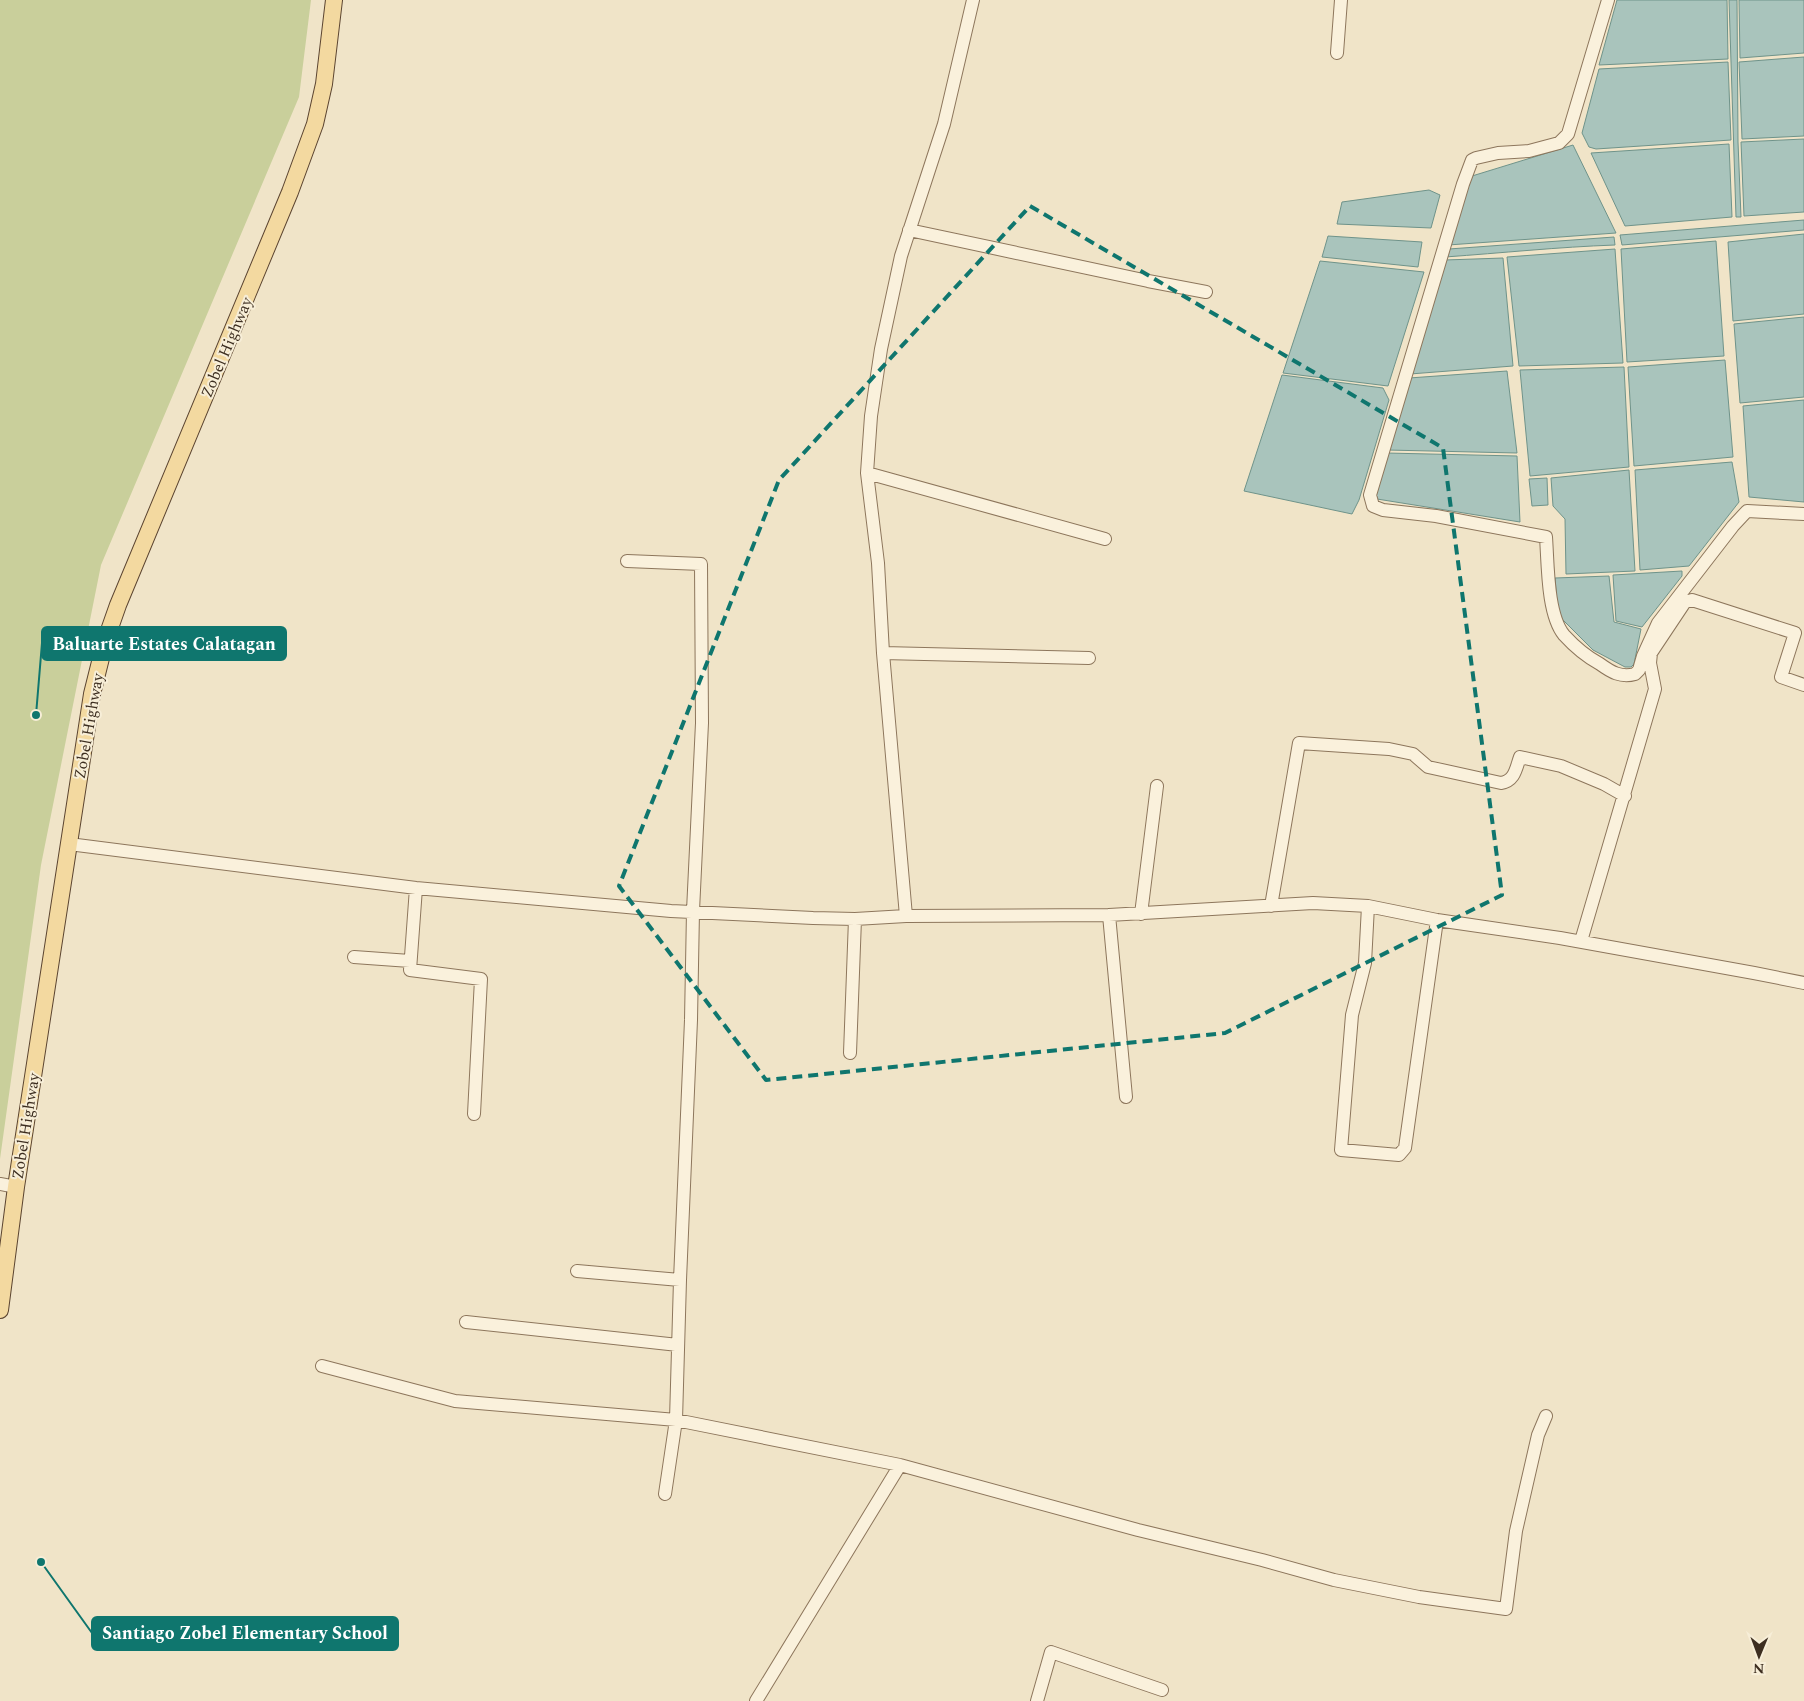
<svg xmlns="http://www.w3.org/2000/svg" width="1804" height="1701" viewBox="0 0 1804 1701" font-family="Spectral,serif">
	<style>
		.green { fill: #c9cf9b }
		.water { fill: #a9c4bc; stroke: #6f938a }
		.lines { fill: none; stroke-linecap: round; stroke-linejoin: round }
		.minor-casing { stroke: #8d765c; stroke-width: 14 }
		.major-casing { stroke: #5b4430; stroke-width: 18 }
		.minor { stroke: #faf1dc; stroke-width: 12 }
		.major { stroke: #f3d9a0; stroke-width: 16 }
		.marked { fill: none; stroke: #0f766e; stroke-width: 4; stroke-dasharray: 10 6; stroke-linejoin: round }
		.labels { text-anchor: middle; stroke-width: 4; stroke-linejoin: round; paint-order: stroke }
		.street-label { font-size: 16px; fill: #3d2e20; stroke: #f7eed8 }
		.leader { fill: none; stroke: #0f766e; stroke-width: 2 }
		.callout-dot { fill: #0f766e; stroke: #f7eed8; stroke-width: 2 }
		.callout { fill: #0f766e; stroke: #0f766e; stroke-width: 2 }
		.callout-label { font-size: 18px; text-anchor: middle; font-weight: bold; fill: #fff }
	</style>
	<rect width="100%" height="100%" fill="#f0e4c8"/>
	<path class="green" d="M0,0H311L299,97L101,565L41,865L0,1159Z"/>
	<path class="water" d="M1617,0H1727L1728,59L1599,65Z
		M1729,0H1737L1738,142L1741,217H1736Z
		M1739,0H1804V53L1740,58Z
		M1804,57V136L1742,139L1739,62Z
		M1728,62L1731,140L1596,149L1589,147L1582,133L1599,69Z
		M1804,139V212L1744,216L1741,142Z
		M1729,144L1732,217L1625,226L1591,153Z
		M1573,145L1616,233L1448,245L1472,176Z
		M1429,190L1440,195L1431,228L1337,224L1342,202Z
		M1804,220V230L1622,245L1620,235Z
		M1804,234V314L1733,321L1728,242Z
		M1328,236L1422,242L1418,267L1322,257Z
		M1614,237L1615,245C1558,247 1502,253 1445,257L1449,249Z
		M1716,241L1724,356L1627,362L1621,249Z
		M1615,249L1623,363L1519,366L1507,257Z
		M1503,258L1513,366L1410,374L1445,260Z
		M1320,261L1424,272L1388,386L1283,373Z
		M1804,317V397L1740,403L1734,324Z
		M1725,360L1733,457L1634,466L1628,367Z
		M1624,367L1629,467L1530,476L1520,370Z
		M1507,371L1517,453L1387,450L1409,378Z
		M1282,375L1383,388L1389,400L1359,500L1352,514L1244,491Z
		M1804,400V502L1749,497L1743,406Z
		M1386,453L1517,456L1520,522L1377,499L1374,494Z
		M1732,462L1739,502L1689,566L1640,570L1635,470Z
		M1629,470L1635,571L1566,574L1565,519L1553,506L1551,478Z
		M1547,478L1548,505L1532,506L1529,479Z
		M1682,571V576L1642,627L1616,621L1613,575Z
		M1609,576L1614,622L1641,629L1634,664L1631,667H1625L1593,650L1558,615L1555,578Z"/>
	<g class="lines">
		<g class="minor-casing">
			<path id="minor" d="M1608,0L1568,134L1559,143L1529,151L1498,153L1476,158L1472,160L1463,184L1370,495L1373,506L1383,510L1436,516L1546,537C1548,564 1547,614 1564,635C1574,646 1587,657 1600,664C1611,672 1621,678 1635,674L1639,670L1643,656L1658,623L1733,526L1747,511L1804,514
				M1337,53L1341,0
				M909,230L1148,281L1206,292
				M867,473L1105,539
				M627,561L701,564L702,723L693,911L691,1020L680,1280L676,1420L900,1465L1138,1530L1262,1560L1334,1580L1419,1597L1506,1609L1516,1531L1538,1435L1546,1416
				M883,653L1089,658
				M69,844L416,888L671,911L813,918L855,919L906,916L1109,915L1313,903L1368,906L1437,920L1560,938L1754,973L1804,983
				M416,888L410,970L481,979L474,1114
				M1271,906L1299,743L1389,749L1413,754L1428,767L1501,783C1515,781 1516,768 1520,757L1561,766L1604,784L1625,796
				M1368,906L1365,963L1352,1015L1341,1150L1399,1155L1405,1148L1437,920
				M1141,914L1157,786
				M1109,915L1126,1097
				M906,916L883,653L878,563L867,473L871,416L881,349L901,256L944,124L973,0
				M1581,941L1655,689L1650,663L1651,653L1685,602L1692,600L1795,633L1781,677L1804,685
				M354,957L410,961
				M850,1053L855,919
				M0,1184L16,1187
				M577,1271L680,1280
				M466,1322L678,1345
				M322,1366L455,1401L676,1420L665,1494
				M756,1701L900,1465
				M1037,1701L1051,1652L1162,1690"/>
		</g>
		<g class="major-casing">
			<path id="major" d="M0,1310L16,1187L92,694L105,642L118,605L290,192L315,124L324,84L334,0"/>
		</g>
		<use href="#minor" class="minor"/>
		<use href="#major" class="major"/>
	</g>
	<path class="marked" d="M1030,206L1443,448L1502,895L1225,1033L766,1080L619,886L779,480Z"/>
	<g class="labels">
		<g class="street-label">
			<text transform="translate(226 347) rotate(-67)" y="6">Zobel Highway</text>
			<text transform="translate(88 726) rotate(-80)" y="6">Zobel Highway</text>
			<text transform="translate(25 1126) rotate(-81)" y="6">Zobel Highway</text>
		</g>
	</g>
	<path class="leader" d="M36 715L42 643M41 1562L92 1633"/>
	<g class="callout-dot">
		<circle cx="36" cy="715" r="5"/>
		<circle cx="41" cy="1562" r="5"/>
	</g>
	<g class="callout">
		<rect x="42" y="627" width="244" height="33" rx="5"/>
		<rect x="92" y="1617" width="306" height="33" rx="5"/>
	</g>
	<g class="callout-label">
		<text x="164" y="650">Baluarte Estates Calatagan</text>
		<text x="245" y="1639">Santiago Zobel Elementary School</text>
	</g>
	<g transform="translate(1759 1656) rotate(181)" stroke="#f7eed8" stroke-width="4" paint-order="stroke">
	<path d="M0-4L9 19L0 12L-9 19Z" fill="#3d2e20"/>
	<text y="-8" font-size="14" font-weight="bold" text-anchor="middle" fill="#3d2e20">N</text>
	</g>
</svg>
